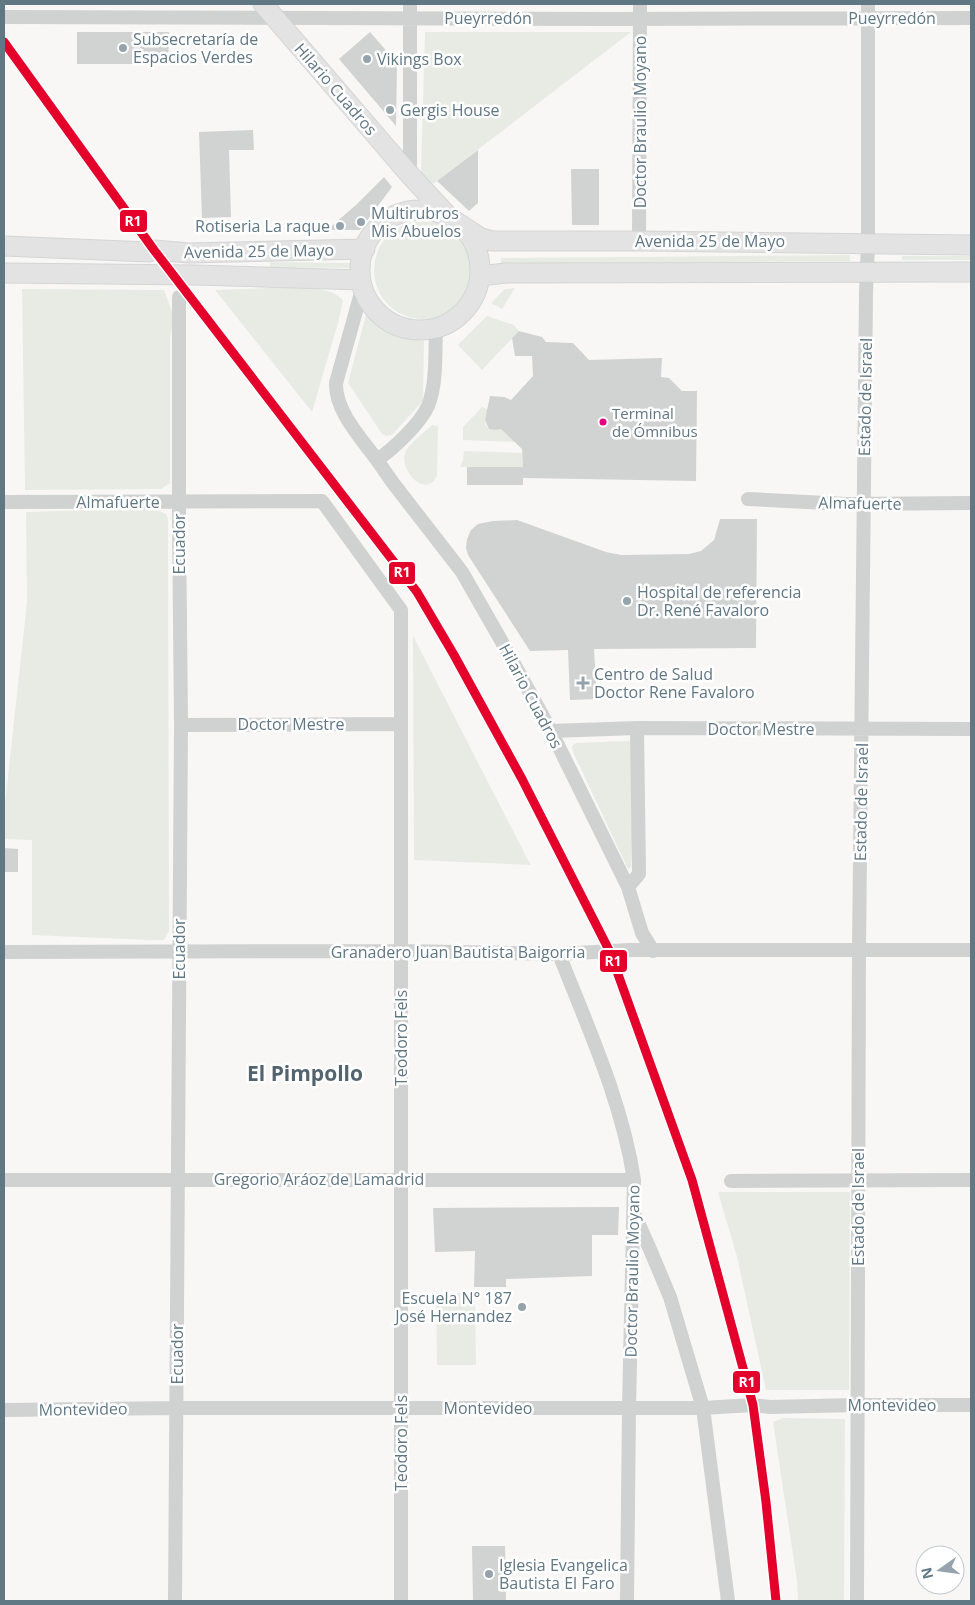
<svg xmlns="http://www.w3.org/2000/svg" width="975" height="1605" viewBox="0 0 975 1605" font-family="'Open Sans',sans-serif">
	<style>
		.green { fill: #e8ebe4 }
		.building { fill: #d1d3d3 }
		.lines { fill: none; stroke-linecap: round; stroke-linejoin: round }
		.major-casing { stroke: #d4d5d5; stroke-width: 21 }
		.minor { stroke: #d0d1d1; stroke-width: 14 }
		.major { stroke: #e3e3e3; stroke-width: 19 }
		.rail-1-casing { stroke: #fff; stroke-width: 12 }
		.rail-1 { stroke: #e4002b; stroke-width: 9 }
		.poi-dot { fill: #95a4ac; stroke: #fff; stroke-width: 2 }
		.bus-dot { fill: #e5007d; stroke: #fff; stroke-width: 2 }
		.labels { text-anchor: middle; stroke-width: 5; stroke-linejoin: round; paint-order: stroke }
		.bus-label { font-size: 15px; fill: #607784; stroke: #fff; text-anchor: start }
		.street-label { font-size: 16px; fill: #607784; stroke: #fff }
		.poi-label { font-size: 16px; fill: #607784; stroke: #fff; text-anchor: start }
		.district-label { font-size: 21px; font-weight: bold; fill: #53646e; stroke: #fff }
		.line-badge { stroke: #fff; stroke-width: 2 }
		.badge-label { font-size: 14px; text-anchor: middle; font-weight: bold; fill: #fff }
	</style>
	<rect width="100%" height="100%" fill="#f8f7f6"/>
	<path class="green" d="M425,32H631L433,184L421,173Z
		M374 270a49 49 0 1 1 98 0a49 49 0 1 1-98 0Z
		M850,255V261L501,264V258Z
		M902,256H971V260H902Z
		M270,262L351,263V268L270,267Z
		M266,288C285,288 333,284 343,301L338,323L312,412L215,290Z
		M515,288L502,309L491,303L505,289Z
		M22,289L164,290L174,317L170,339V483L161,489L25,490Z
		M368,307L379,325L402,338L424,341L423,399L420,404L392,435L386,436L382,434L348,383Z
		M487,316L514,325L519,331L482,370L458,345Z
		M482,407L495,412C487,415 481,420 489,429L495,430L501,428L516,442L463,440V427Z
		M432,425L438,426L437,476C435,479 433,483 429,484C415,489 397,462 407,449C413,440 424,433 432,425Z
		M464,451L522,453L523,467H460L463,460Z
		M152,508L166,514L168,519L169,931L164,940H150L32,935V840L4,839V813L27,602L26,512Z
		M413,636L529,862L531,865L414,860Z
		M629,741L633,745L635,750L631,867L628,869L573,752L572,746L576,743Z
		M718,1192H850L849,1390H766L737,1257Z
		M436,1293H475L476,1365H437Z
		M783,1418L845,1419L844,1601H798L797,1581L773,1422Z"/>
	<path class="building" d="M77,32H169L168,64H77Z
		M370,32L397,63L396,126L339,59Z
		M253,130L254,150H229L231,217L202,218L199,132Z
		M478,150V203L469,211L437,181Z
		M571,169H599V225H572Z
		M384,177L392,187L360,230H327L356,205Z
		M519,331L542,337L546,342L573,343L589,360L662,358L661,377L669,378L682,391H697L696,481L523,478V485H467V467H523L522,449L501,429L495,430L489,429L485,420L490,396L504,397L511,400L533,376L532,356H515L512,338Z
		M720,519H757L756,648L594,649L597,699L570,700L568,650L530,651L468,555L466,548L467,539L471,530L478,524L493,521L517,520L606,552L621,555L689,554L701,551L714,540Z
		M4,848L18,849V872H4Z
		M619,1207L618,1235H592V1276L506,1279V1287H474L475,1251L435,1252L433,1208Z
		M472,1546H505L506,1601H473Z"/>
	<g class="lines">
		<g class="major-casing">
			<path id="major" d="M263,4L409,174L448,216
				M360 270a60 60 0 1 1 120 0a60 60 0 1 1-120 0Z
				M455,221L481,238L492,241H639L971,245
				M4,246L149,252L154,250L189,253L365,249
				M4,273L195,275L361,280
				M480,276L506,273L971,272"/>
		</g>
		<path class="minor" d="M4,17L614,19L971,18
			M409,174L410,163V4
			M639,241L640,4
			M363,286L336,383C335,411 361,438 377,460C393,449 420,424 428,406C437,384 435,352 436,328
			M377,460L393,483L462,572L502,642L551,731L628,887L642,933L653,951
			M748,499L846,504L971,503
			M4,502L322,501L401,610V1601
			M181,725L401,724
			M551,731L637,728L971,729
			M628,887L639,874L637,728
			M4,952L401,951L559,954L629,950H971
			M559,954C588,1028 622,1101 634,1180L629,1408L627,1601
			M4,1180H634
			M731,1181L971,1180
			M635,1216L649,1247L670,1297L703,1408L728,1601
			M4,1410L177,1408H703L753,1405L770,1407L857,1405H971
			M175,1601L181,725L179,522V297
			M857,1601L859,950L866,293L868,243V4"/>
		<use href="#major" class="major"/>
		<g class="rail-1-casing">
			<path id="rail-1" d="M4,42L154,250L417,592L454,655L522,779L610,952L692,1180L753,1405L766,1502L776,1601"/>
		</g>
		<use href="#rail-1" class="rail-1"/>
	</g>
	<g class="poi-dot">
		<circle cx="123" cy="48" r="5"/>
		<circle cx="367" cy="59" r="5"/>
		<circle cx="390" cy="110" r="5"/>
		<circle cx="361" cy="222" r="5"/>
		<circle cx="340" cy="226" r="5"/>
		<circle cx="627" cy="601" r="5"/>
		<path d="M580.5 675.5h5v5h5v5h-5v5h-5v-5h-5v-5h5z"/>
		<circle cx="522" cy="1307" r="5"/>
		<circle cx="489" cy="1574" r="5"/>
	</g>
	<circle class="bus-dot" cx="603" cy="422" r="4.5"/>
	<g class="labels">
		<g class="bus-label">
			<text x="612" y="419">Terminal<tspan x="612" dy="18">de Ómnibus</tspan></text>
		</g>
		<g class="street-label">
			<text x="488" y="24">Pueyrredón</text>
			<text x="892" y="24">Pueyrredón</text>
			<text transform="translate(336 89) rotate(49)" y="6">Hilario Cuadros</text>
			<text transform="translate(640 122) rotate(-90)" y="6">Doctor Braulio Moyano</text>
			<text x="710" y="247">Avenida 25 de Mayo</text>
			<text transform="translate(259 251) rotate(-1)" y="6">Avenida 25 de Mayo</text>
			<text transform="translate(865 397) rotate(-89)" y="6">Estado de Israel</text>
			<text x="118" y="508">Almafuerte</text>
			<text transform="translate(860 503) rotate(1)" y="6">Almafuerte</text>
			<text transform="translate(179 544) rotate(-90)" y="6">Ecuador</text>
			<text transform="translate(531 696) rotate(62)" y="6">Hilario Cuadros</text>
			<text x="291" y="730">Doctor Mestre</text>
			<text x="761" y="735">Doctor Mestre</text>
			<text transform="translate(861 802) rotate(-89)" y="6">Estado de Israel</text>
			<text transform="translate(179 949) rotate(-90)" y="6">Ecuador</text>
			<text x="458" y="958">Granadero Juan Bautista Baigorria</text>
			<text transform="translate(401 1038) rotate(-90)" y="6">Teodoro Fels</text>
			<text x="319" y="1185">Gregorio Aráoz de Lamadrid</text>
			<text transform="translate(858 1207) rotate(-90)" y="6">Estado de Israel</text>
			<text transform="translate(632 1271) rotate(-89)" y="6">Doctor Braulio Moyano</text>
			<text transform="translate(177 1354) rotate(-90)" y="6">Ecuador</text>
			<text x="892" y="1411">Montevideo</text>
			<text x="488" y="1414">Montevideo</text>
			<text transform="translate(83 1409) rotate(-1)" y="6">Montevideo</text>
			<text transform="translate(401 1443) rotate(-90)" y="6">Teodoro Fels</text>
		</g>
		<g class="poi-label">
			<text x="133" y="45">Subsecretaría de<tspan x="133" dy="18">Espacios Verdes</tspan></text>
			<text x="377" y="65">Vikings Box</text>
			<text x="400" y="116">Gergis House</text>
			<text x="371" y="219">Multirubros<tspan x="371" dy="18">Mis Abuelos</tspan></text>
			<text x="330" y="232" text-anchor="end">Rotiseria La raque</text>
			<text x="637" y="598">Hospital de referencia<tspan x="637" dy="18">Dr. René Favaloro</tspan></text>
			<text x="594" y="680">Centro de Salud<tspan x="594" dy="18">Doctor Rene Favaloro</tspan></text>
			<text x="512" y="1304" text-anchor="end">Escuela N° 187<tspan x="512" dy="18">José Hernandez</tspan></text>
			<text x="499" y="1571">Iglesia Evangelica<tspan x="499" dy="18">Bautista El Faro</tspan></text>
		</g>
		<g class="district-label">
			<text x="305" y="1081">El Pimpollo</text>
		</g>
	</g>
	<g class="line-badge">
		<rect x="119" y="209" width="29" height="24" rx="5" fill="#e4002b"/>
		<rect x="388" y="561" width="28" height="24" rx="5" fill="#e4002b"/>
		<rect x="599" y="949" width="29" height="24" rx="5" fill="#e4002b"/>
		<rect x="732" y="1370" width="29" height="24" rx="5" fill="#e4002b"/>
	</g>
	<g class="badge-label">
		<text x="133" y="226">R1</text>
		<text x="402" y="577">R1</text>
		<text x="613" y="966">R1</text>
		<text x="747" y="1387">R1</text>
	</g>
	<rect width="975" height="1605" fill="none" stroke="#607784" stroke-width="10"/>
	<g transform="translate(940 1570) rotate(256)"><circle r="24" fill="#ffffff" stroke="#bfc9ce"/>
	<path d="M0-4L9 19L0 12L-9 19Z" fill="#95a4ac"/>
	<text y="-8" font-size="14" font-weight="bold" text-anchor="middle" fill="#607784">N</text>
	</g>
</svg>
